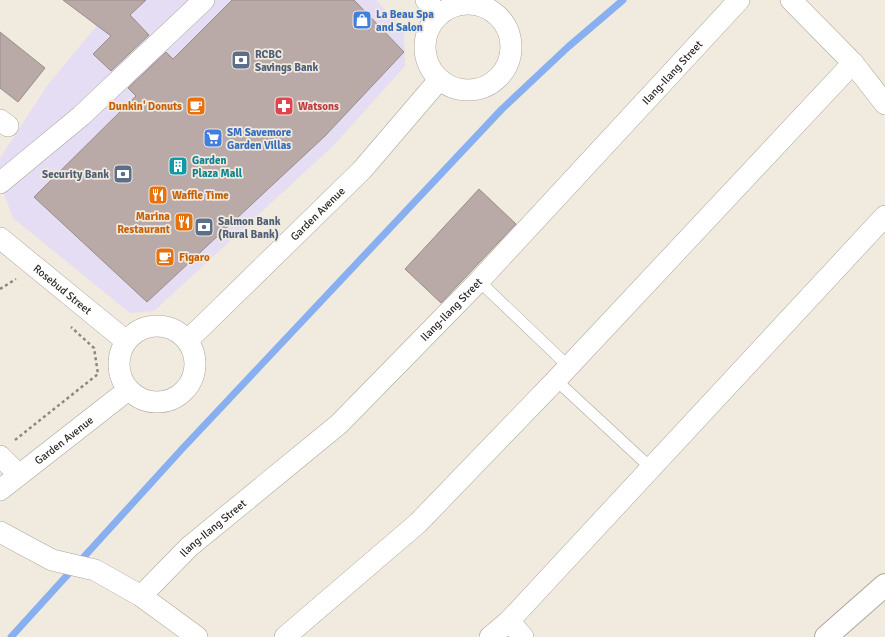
<svg xmlns="http://www.w3.org/2000/svg" width="885" height="637" viewBox="0 0 885 637" font-family="Signika,sans-serif">
	<style>
		.commercial { fill: #e4ddf3 }
		.lines { fill: none; stroke-linecap: round; stroke-linejoin: round }
		.stream { stroke: #88b0f1; stroke-width: 7 }
		.building { fill: #b9aaa7; stroke: #998c89 }
		.service-casing { stroke: #aca69b; stroke-width: 12 }
		.minor-casing { stroke: #aca69b; stroke-width: 22 }
		.tertiary-casing { stroke: #aca69b; stroke-width: 24 }
		.path { stroke: #8c877f; stroke-width: 2.5; stroke-dasharray: 3 3; stroke-linecap: butt }
		.service { stroke: #fff; stroke-width: 11 }
		.minor { stroke: #fff; stroke-width: 21 }
		.tertiary { stroke: #fff; stroke-width: 22 }
		.labels { text-anchor: middle; stroke-width: 3.5; stroke-linejoin: round; paint-order: stroke }
		.shop-label { font-size: 11px; font-weight: bold; fill: #366cbe; stroke: #f1eadf; text-anchor: start }
		.service-label { font-size: 11px; font-weight: bold; fill: #4e5e75; stroke: #f1eadf; text-anchor: start }
		.street-label { font-size: 11px; fill: #2d2a26; stroke: #f1eadf }
		.food-label { font-size: 11px; font-weight: bold; fill: #c56008; stroke: #f1eadf; text-anchor: end }
		.health-label { font-size: 11px; font-weight: bold; fill: #be3a42; stroke: #f1eadf; text-anchor: start }
		.culture-label { font-size: 11px; font-weight: bold; fill: #0d838f; stroke: #f1eadf; text-anchor: start }
	</style>
	<rect width="100%" height="100%" fill="#f1eadf"/>
	<path class="commercial" d="M118,0H376L404,30L405,66L334,145L154,311L130,313L13,218L0,183V158L47,86Z"/>
	<g class="lines">
		<path class="stream" d="M11,637L182,449L502,109L568,47L623,0"/>
	</g>
	<path class="building" d="M63,0H146L130,15L149,35L111,71L93,54L111,36Z
		M232,0H354L404,52L325,136L147,302L34,197L136,96L128,88L166,52L173,59Z
		M0,32L45,68L18,102L0,88Z
		M479,189L516,224L441,303L405,269Z"/>
	<g class="lines">
		<g class="service-casing">
			<path id="service" d="M479,281L568,366
				M556,380L651,468"/>
		</g>
		<g class="minor-casing">
			<g id="minor">
				<path d="M426,0L439,15"/>
				<path d="M791,0L853,63L885,104"/>
				<circle cx="468" cy="47" r="43"/>
				<path d="M0,120L8,126"/>
				<path d="M0,183L81,116L204,0"/>
				<path id="s1" d="M0,238L126,341"/>
				<circle cx="157" cy="364" r="38"/>
				<path id="s2" d="M188,340L362,170L439,80"/>
				<path d="M0,456L19,475"/>
				<path id="s3" d="M0,490L128,390"/>
				<path d="M0,532L52,560L95,570L141,596L197,637"/>
				<path id="s4" d="M141,596L189,547L339,424L479,281L739,0"/>
				<path d="M509,621L523,637"/>
				<path d="M285,637L418,523L556,380L853,63"/>
				<path d="M490,637L509,621L885,216"/>
			</g>
		</g>
		<g class="tertiary-casing">
			<path id="tertiary" d="M826,637L885,585"/>
		</g>
		<path class="path" d="M0,289L16,279
			M15,440L98,374L94,348L71,327"/>
		<use href="#service" class="service"/>
		<use href="#minor" class="minor"/>
		<use href="#tertiary" class="tertiary"/>
	</g>
	<defs>
		<g id="shop-square" transform="scale(1)"><rect x="-9" y="-9" width="18" height="18" rx="4" fill="#3f7fe0" stroke="#f1eadf"/><path d="M-5-2.5h2.3a2.7 3.5 0 0 1 5.4 0H5L5.5 6h-11ZM-1.5-2.5h3a1.5 2.3 0 0 0-3 0Z" fill="#fff"/></g>
		<g id="bank-square" transform="scale(1)"><rect x="-9" y="-9" width="18" height="18" rx="4" fill="#5c6f8a" stroke="#f1eadf"/><path d="M-6-4H6V4H-6ZM0-2.3a2.3 2.3 0 1 0 0 4.6a2.3 2.3 0 1 0 0-4.6Z" fill="#fff"/></g>
		<g id="cafe-square" transform="scale(1)"><rect x="-9" y="-9" width="18" height="18" rx="4" fill="#e8710a" stroke="#f1eadf"/><path d="M-5.5-4.5H6V0H3Q3 3.5 0 3.5H-2.5Q-5.5 3.5-5.5 0ZM3-3.2v2h1.7v-2ZM-6 4.5H4V6H-6Z" fill="#fff"/></g>
		<g id="pharmacy-square" transform="scale(1)"><rect x="-9" y="-9" width="18" height="18" rx="4" fill="#e0444e" stroke="#f1eadf"/><path d="M-2-6h4v4h4v4h-4v4h-4v-4h-4v-4h4Z" fill="#fff"/></g>
		<g id="supermarket-square" transform="scale(1)"><rect x="-9" y="-9" width="18" height="18" rx="4" fill="#3f7fe0" stroke="#f1eadf"/><path d="M-6-5.5h2.5l.6 2H6L4.5 2H-2.5L-4.4-4H-6ZM-1.5 3.2a1.3 1.3 0 1 0 .1 0ZM3 3.2a1.3 1.3 0 1 0 .1 0Z" fill="#fff"/></g>
		<g id="building-square" transform="scale(1)"><rect x="-9" y="-9" width="18" height="18" rx="4" fill="#0f9aa8" stroke="#f1eadf"/><path d="M-4-6H4V6H1V3H-1V6H-4ZM-2.5-4.3h1.7v1.8h-1.7ZM.8-4.3h1.7v1.8H.8ZM-2.5-1h1.7V.8h-1.7ZM.8-1h1.7V.8H.8Z" fill="#fff"/></g>
		<g id="restaurant-square" transform="scale(1)"><rect x="-9" y="-9" width="18" height="18" rx="4" fill="#e8710a" stroke="#f1eadf"/><path d="M-5-6h1v4h1v-4h1v4h1v-4h1v5L-1.5 .5V6h-2V.5L-5-1ZM5-6V6H3V1.5H1.5Q1.5-4 5-6Z" fill="#fff"/></g>
	</defs>
	<g fill-rule="evenodd">
		<use href="#shop-square" x="362" y="20"/>
		<use href="#bank-square" x="241" y="60"/>
		<use href="#cafe-square" x="196" y="106"/>
		<use href="#pharmacy-square" x="284" y="106"/>
		<use href="#supermarket-square" x="213" y="138"/>
		<use href="#building-square" x="178" y="166"/>
		<use href="#bank-square" x="123" y="174"/>
		<use href="#restaurant-square" x="158" y="195"/>
		<use href="#restaurant-square" x="184" y="222"/>
		<use href="#bank-square" x="204" y="227"/>
		<use href="#cafe-square" x="165" y="257"/>
	</g>
	<g class="labels">
		<g class="shop-label">
			<text x="376" y="18">La Beau Spa<tspan x="376" dy="13">and Salon</tspan></text>
			<text x="227" y="136">SM Savemore<tspan x="227" dy="13">Garden Villas</tspan></text>
		</g>
		<g class="service-label">
			<text x="255" y="58">RCBC<tspan x="255" dy="13">Savings Bank</tspan></text>
			<text x="109" y="178" text-anchor="end">Security Bank</text>
			<text x="218" y="225">Salmon Bank<tspan x="218" dy="13">(Rural Bank)</tspan></text>
		</g>
		<g class="street-label">
			<text dy="4" stroke="none"><textPath href="#s4" startOffset="747">Ilang-Ilang Street</textPath></text>
			<text dy="4" stroke="none"><textPath href="#s2" startOffset="181">Garden Avenue</textPath></text>
			<text dy="4" stroke="none"><textPath href="#s1" startOffset="81">Rosebud Street</textPath></text>
			<text dy="4" stroke="none"><textPath href="#s4" startOffset="423">Ilang-Ilang Street</textPath></text>
			<text dy="4" stroke="none"><textPath href="#s3" startOffset="81">Garden Avenue</textPath></text>
			<text dy="4" stroke="none"><textPath href="#s4" startOffset="99">Ilang-Ilang Street</textPath></text>
		</g>
		<g class="food-label">
			<text x="182" y="110">Dunkin' Donuts</text>
			<text x="172" y="199" text-anchor="start">Waffle Time</text>
			<text x="170" y="220">Marina<tspan x="170" dy="13">Restaurant</tspan></text>
			<text x="179" y="261" text-anchor="start">Figaro</text>
		</g>
		<g class="health-label">
			<text x="298" y="110">Watsons</text>
		</g>
		<g class="culture-label">
			<text x="192" y="164">Garden<tspan x="192" dy="13">Plaza Mall</tspan></text>
		</g>
	</g>
</svg>
